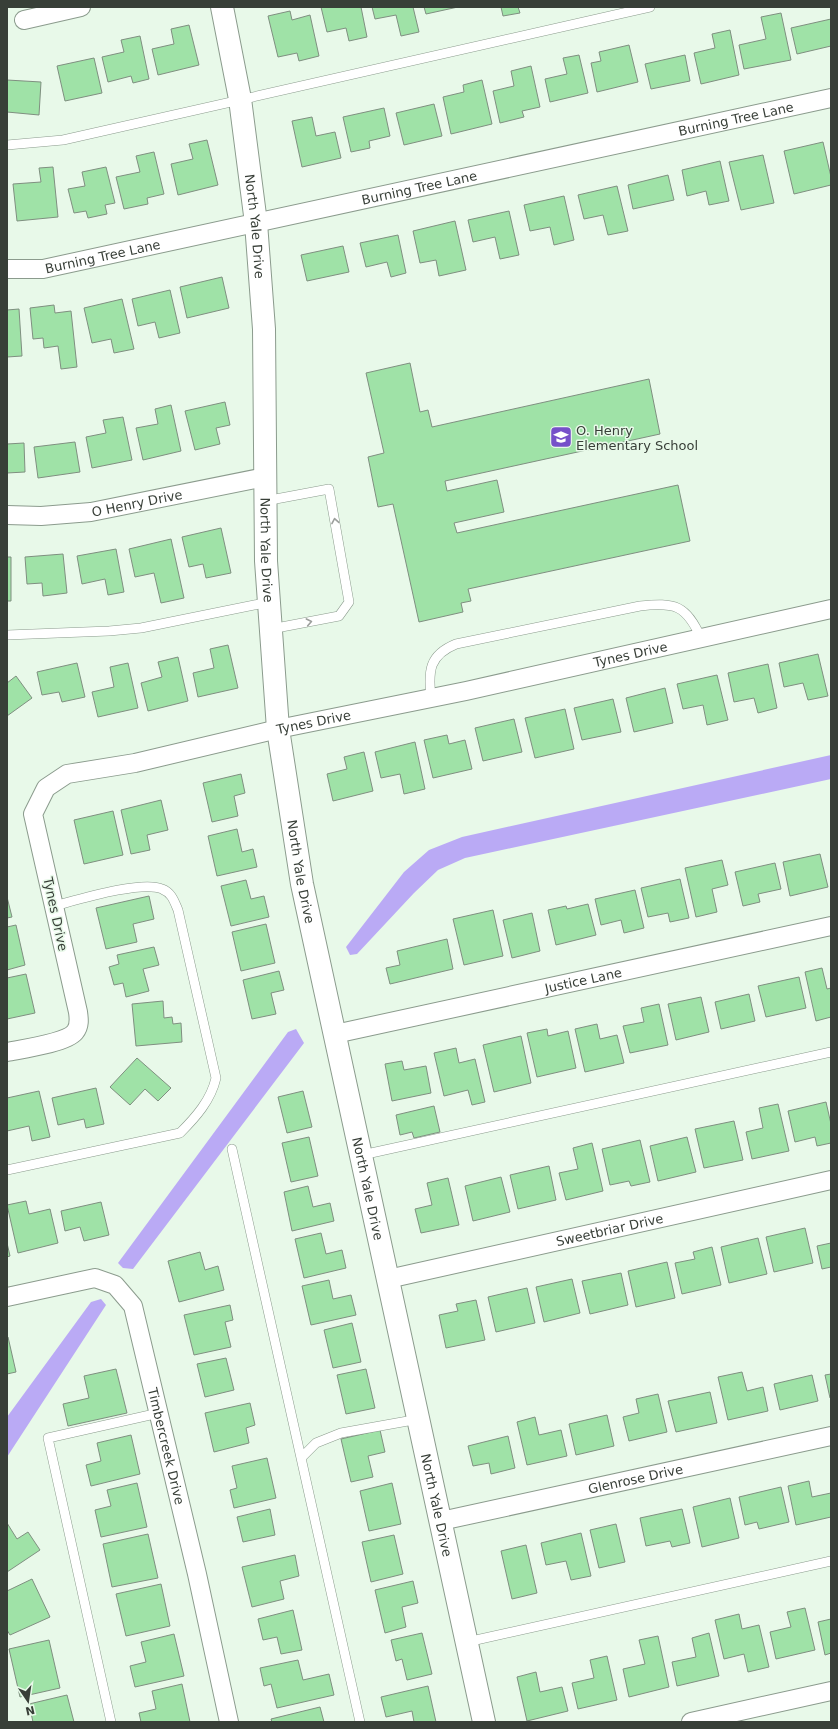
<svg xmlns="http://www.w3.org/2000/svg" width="838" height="1729" viewBox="0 0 838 1729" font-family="'DejaVu Sans',sans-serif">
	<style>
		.water { fill: #baaaf5 }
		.building { fill: #9fe2a7; stroke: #7f8f80 }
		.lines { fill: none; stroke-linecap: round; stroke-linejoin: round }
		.service-casing { stroke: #8b9b8d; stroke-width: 10 }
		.minor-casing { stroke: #8b9b8d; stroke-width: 20 }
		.tertiary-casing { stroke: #8b9b8d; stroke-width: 24 }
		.service { stroke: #fff; stroke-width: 9 }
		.minor { stroke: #fff; stroke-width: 18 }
		.tertiary { stroke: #fff; stroke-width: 22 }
		.oneway { stroke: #9c9f9c }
		.labels { text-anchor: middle; stroke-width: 3; stroke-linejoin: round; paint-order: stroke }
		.street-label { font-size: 13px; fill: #383f38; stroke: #e8f9e9 }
		.poi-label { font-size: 13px; fill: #383f38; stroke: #e8f9e9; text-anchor: start }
	</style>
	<rect width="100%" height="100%" fill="#e8f9e9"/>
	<path class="water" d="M831,755V779L465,858L438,870L414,893L357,954L350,955L346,947L404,872L429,850L462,837Z
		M296,1029L304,1043L133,1269L123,1268L118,1263L288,1032Z
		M101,1299L106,1305L7,1457V1417L91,1302Z"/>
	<path class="building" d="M321,7H361L367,37L349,41L346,28L327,32Z
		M372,7H413L419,32L401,36L396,15L375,19Z
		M424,7H458L426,14Z
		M501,7H518L520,13L503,16Z
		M290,11L292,20L310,15L319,56L299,61L297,53L278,57L268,16Z
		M781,13L791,60L744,69L739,45L766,39L761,17Z
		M831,19V46L797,54L791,28Z
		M189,25L199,65L158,75L152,49L174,44L171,29Z
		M730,30L739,75L701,84L694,53L715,48L712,34Z
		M140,36L149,79L133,83L131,76L108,82L102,57L124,52L121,40Z
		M629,45L638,82L597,92L591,63L601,61L599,52Z
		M579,55L588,93L550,102L545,79L567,74L563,58Z
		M685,55L690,81L651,89L645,64Z
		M94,58L102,93L65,101L57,66Z
		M531,66L540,107L522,111L524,117L500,123L493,91L514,86L511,71Z
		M7,80L41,82L39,115L7,112Z
		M482,80L492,124L451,134L443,97L464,92L463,85Z
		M434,104L442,136L404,145L396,113Z
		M384,108L390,136L369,141L370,148L351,152L343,117Z
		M312,117L316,136L335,132L341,158L302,167L292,121Z
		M207,140L218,185L178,195L171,164L193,159L189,144Z
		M823,142L831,177V185L794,194L784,151Z
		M154,152L164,194L147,198L148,204L124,209L116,177L140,172L136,156Z
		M763,155L774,203L741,210L729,162Z
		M720,161L729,201L709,205L706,191L687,196L682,170Z
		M53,167L58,217L17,221L13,184L41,182L39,168Z
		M106,167L115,203L105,205L107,214L88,218L86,211L74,213L68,189L85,186L82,172Z
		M668,175L674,200L633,209L628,185Z
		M617,186L628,231L608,235L603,215L584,219L578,195Z
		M564,196L574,240L554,245L550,227L530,231L524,205Z
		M509,211L519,255L500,259L495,237L473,242L468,220Z
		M455,221L466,270L439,276L436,260L420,263L413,231Z
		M398,235L406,273L391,277L387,262L366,267L360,243Z
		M343,246L349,272L307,281L301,255Z
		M222,277L229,308L187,318L180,287Z
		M170,290L180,333L159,338L155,322L138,326L132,299Z
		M122,299L134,349L114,353L111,339L92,343L84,308Z
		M54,305L55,313L71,311L77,367L61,369L58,346L44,348L43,338L33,339L30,308Z
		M19,309L22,356L7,357V310Z
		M410,363L420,412L428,410L432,427L649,379L660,434L445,481L447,491L497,480L504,512L454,523L457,533L678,485L690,541L468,589L471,601L461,603L463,612L419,622L393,504L378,507L368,457L384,453L366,373Z
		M225,402L230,425L216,428L220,444L195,450L185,411Z
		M171,405L181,451L143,460L136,428L158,424L155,409Z
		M123,417L132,460L92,468L86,437L106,433L103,420Z
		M75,442L80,472L38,478L34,447Z
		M24,443L25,472L7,473V444Z
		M221,528L231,573L206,578L203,564L189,567L182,537Z
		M171,539L184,598L161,603L154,573L135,577L129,549Z
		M116,549L124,592L108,595L105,579L82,584L77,556Z
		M63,554L67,593L43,596L42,583L27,584L25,557Z
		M7,557H11V601H7Z
		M228,645L238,688L198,697L193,673L214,668L210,649Z
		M818,654L828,696L808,700L803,683L784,687L779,663Z
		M178,657L188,701L148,711L141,683L162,677L158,662Z
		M77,663L85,697L62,702L59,692L42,695L37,672Z
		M128,663L138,708L98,717L92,692L114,687L110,667Z
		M768,664L777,708L758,713L754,698L734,702L728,673Z
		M717,675L728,720L707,725L703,705L683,709L677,684Z
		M16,676L32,698L7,716V683Z
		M665,688L673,723L634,732L626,698Z
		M613,699L621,732L582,740L574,708Z
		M565,709L574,749L535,758L525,718Z
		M514,719L522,752L483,761L475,728Z
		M447,735L449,744L465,740L472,769L433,778L424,740Z
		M415,742L425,789L404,794L400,774L381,778L375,752Z
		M364,752L373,791L333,801L327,774L347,769L344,757Z
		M241,774L245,793L234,796L238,816L212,822L203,783Z
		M161,800L168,830L147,835L150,850L131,854L121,810Z
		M113,811L123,855L84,864L74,820Z
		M237,829L242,852L253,849L257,867L217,876L208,836Z
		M820,854L828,887L790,896L783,862Z
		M722,860L728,885L712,889L717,912L696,917L685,868Z
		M775,863L781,889L758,894L760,902L743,906L735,872Z
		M680,879L689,918L670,922L668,913L648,917L641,888Z
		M246,880L251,899L264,896L269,917L231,926L221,886Z
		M635,890L644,928L624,933L621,920L601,925L595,899Z
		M149,896L154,919L133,924L137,942L106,949L96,908Z
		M7,897L12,917L7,918Z
		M588,904L596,935L556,945L548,910L566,906L567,909Z
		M493,910L503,956L464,965L453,919Z
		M532,913L540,951L512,958L503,920Z
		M266,924L275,963L241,971L232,932Z
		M16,925L25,965L7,970V927Z
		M447,939L453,969L390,984L386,968L400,965L397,951Z
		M154,947L159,965L143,969L149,991L126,997L123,983L114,985L109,967L119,964L117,955Z
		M822,968L827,989L831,988V1017L816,1021L805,972Z
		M279,971L284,990L271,993L276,1014L252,1019L243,980Z
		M26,974L35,1013L7,1019V978Z
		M799,977L806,1008L766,1017L758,986Z
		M749,994L755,1021L721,1029L715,1002Z
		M701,997L709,1032L676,1040L668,1004Z
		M163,1001L164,1018L172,1017L173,1024L181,1023L182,1042L136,1046L132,1004Z
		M659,1004L668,1045L630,1053L623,1026L644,1022L641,1008Z
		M597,1024L600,1039L617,1035L624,1063L585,1072L575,1029Z
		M547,1029L548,1036L568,1031L576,1068L537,1077L527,1033Z
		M521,1036L531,1083L494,1092L483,1045Z
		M456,1048L459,1063L475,1059L485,1102L472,1105L468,1090L444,1096L434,1053Z
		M137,1058L171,1088L158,1101L145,1089L130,1105L110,1087Z
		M402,1061L404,1070L426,1066L431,1093L392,1101L385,1064Z
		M96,1088L104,1124L86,1128L84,1119L58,1125L52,1098Z
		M39,1091L50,1137L32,1141L29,1126L7,1131V1098Z
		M303,1091L312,1127L287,1133L278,1097Z
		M826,1102L831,1124V1143L817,1146L815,1137L795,1142L788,1111Z
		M778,1104L789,1151L752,1159L746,1132L763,1128L759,1108Z
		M434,1106L440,1132L414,1138L412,1132L400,1135L396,1115Z
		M734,1121L743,1160L704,1168L695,1129Z
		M309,1137L318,1176L291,1182L282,1143Z
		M687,1137L696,1172L658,1181L650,1146Z
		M640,1140L650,1182L631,1186L629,1181L610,1185L602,1149Z
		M592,1143L603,1191L566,1200L559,1173L578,1169L573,1148Z
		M549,1166L556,1200L518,1209L510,1175Z
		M501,1177L510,1212L473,1221L465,1186Z
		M448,1178L459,1225L421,1233L415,1209L432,1205L427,1183Z
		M308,1186L313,1207L330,1203L334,1221L292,1231L284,1192Z
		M26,1201L29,1214L50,1209L58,1243L18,1253L7,1205Z
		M101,1202L109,1235L84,1241L80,1227L65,1231L61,1211Z
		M805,1228L813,1263L774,1272L766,1237Z
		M321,1233L326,1254L342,1250L346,1268L304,1278L295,1239Z
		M758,1238L767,1274L729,1283L721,1247Z
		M7,1243L10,1256L7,1257Z
		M831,1243V1267L822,1269L817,1246Z
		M712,1247L721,1285L682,1294L675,1263L695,1259L693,1252Z
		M200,1252L205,1270L218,1266L224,1290L179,1302L168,1261Z
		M667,1262L675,1298L636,1307L628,1271Z
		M621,1273L628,1305L590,1314L582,1281Z
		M572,1279L580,1313L544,1322L536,1287Z
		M329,1280L333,1299L351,1295L356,1315L311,1325L302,1286Z
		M527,1288L535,1323L496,1332L488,1297Z
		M476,1300L485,1340L446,1348L439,1315L458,1311L456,1304Z
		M230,1305L233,1320L225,1322L231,1347L194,1355L184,1315Z
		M352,1323L361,1362L333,1368L324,1330Z
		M8,1337L16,1372L7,1374V1338Z
		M226,1358L234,1390L205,1397L197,1364Z
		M116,1369L127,1413L68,1426L63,1404L89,1398L84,1376Z
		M366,1369L375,1408L346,1414L337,1375Z
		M742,1372L747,1391L763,1387L768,1411L728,1420L718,1377Z
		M831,1374V1398H830L825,1375Z
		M812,1375L818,1401L780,1410L774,1384Z
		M710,1392L717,1423L676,1432L668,1401Z
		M658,1394L667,1432L629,1441L623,1417L639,1413L636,1399Z
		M250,1403L255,1425L246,1428L249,1443L214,1452L205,1413Z
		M607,1415L614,1446L576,1455L569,1424Z
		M535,1417L539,1435L561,1430L567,1456L527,1465L517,1422Z
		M380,1430L385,1452L368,1456L373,1477L351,1482L341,1439Z
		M131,1435L140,1474L91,1486L86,1465L101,1461L97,1443Z
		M508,1436L515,1468L491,1474L489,1463L473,1466L468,1446Z
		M267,1458L276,1498L234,1508L230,1490L237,1488L232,1466Z
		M809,1481L812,1497L831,1493V1517L796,1525L788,1486Z
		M137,1483L147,1527L101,1537L95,1510L111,1506L107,1490Z
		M392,1483L401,1524L369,1531L360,1491Z
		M781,1487L789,1522L759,1529L757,1522L745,1525L739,1497Z
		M730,1498L739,1538L702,1547L693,1507Z
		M270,1509L275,1535L243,1542L237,1517Z
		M682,1509L690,1543L672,1547L670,1541L646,1546L640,1518Z
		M7,1523L17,1539L28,1532L40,1550L7,1572Z
		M616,1524L625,1562L599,1568L590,1530Z
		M581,1533L591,1576L571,1580L566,1561L546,1565L541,1543Z
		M148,1534L158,1578L112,1587L103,1544Z
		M394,1535L403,1574L371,1582L362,1542Z
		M526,1545L537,1593L512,1599L501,1551Z
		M295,1555L299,1576L280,1581L284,1599L252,1607L242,1567Z
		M32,1579L50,1617L10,1635L7,1630V1591Z
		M413,1581L418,1603L402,1607L406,1627L385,1633L375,1590Z
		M161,1584L170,1626L126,1636L116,1594Z
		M805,1608L815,1650L776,1659L770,1632L791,1627L787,1612Z
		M293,1610L302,1650L281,1654L277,1637L263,1640L258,1619Z
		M739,1614L742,1629L759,1625L769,1667L748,1672L744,1654L724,1659L715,1620Z
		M831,1619V1653L825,1655L818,1622Z
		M422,1633L432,1674L407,1680L402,1659L396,1661L391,1640Z
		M709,1633L719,1676L677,1686L672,1662L696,1657L692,1638Z
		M174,1634L184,1676L135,1687L130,1666L146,1662L141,1642Z
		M658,1636L669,1687L629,1697L623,1669L645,1664L639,1640Z
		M49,1640L60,1688L20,1697L9,1649Z
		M607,1656L617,1700L578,1709L572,1683L594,1678L590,1660Z
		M298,1660L303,1680L329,1674L334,1695L277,1708L271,1684L264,1686L260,1668Z
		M536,1672L540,1692L562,1687L568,1711L527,1721L517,1677Z
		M182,1684L190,1722H141L139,1713L156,1709L152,1691Z
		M428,1686L436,1722H414L412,1711L386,1717L381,1697Z
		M67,1695L74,1722H33L29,1704Z
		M320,1707L324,1722H272L271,1719Z"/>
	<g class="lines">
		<g class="service-casing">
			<path id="service" d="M7,145L63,140L650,7
				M265,501L329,489L349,602L339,616L271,629
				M7,635L109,631L141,628L269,602
				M431,698C428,671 429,655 456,644L640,606C675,602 686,605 701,638
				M232,1149L360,1722
				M362,1155L831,1052
				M7,1170L180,1133C196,1117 211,1100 216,1078L178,910C174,901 172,893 162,889C142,880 77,900 54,906
				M301,1458L316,1443L341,1433L419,1419
				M467,1642L831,1561
				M111,1722L48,1438L159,1413"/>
		</g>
		<g class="minor-casing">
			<g id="minor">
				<path d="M24,20L81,7"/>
				<path id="s1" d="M7,269H43L831,98"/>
				<path id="s2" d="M7,515L41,516L91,512L265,477"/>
				<path id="s3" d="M335,1034L831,926"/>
				<path id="s4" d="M7,1052C22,1049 66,1043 75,1032C80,1026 79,1019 78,1012L33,814L46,788L67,774L135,763L278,729L466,691L831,609"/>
				<path id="s5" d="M388,1279L831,1180"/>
				<path id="s6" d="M7,1297L95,1278L115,1285L133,1306L197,1574L229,1722"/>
				<path id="s7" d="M441,1521L831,1436"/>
				<path d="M691,1722L831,1691"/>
			</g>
		</g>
		<g class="tertiary-casing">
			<g id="tertiary">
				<path id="s8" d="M222,7L240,99L256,223L264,329L266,561L278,729L302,884L484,1722"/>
			</g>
		</g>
		<use href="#service" class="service"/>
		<use href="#minor" class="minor"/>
		<use href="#tertiary" class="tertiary"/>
	</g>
	<defs><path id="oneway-chevron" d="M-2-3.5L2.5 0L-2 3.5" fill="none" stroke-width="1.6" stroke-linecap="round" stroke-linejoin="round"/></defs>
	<g class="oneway">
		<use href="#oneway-chevron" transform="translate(335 521) rotate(-100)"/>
		<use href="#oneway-chevron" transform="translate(309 622) rotate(-11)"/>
	</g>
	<defs>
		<g id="school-square" transform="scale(1.15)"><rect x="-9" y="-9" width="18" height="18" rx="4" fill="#7650c9" stroke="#e8f9e9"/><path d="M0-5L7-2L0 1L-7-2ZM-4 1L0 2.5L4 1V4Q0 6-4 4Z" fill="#fff"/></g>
	</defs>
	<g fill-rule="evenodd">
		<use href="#school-square" x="561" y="437"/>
	</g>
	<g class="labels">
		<g class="street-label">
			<text dy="5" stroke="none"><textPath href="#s1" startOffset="745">Burning Tree Lane</textPath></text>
			<text dy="5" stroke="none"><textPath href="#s1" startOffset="421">Burning Tree Lane</textPath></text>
			<text dy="5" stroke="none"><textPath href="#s8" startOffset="222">North Yale Drive</textPath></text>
			<text dy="5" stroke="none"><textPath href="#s1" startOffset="97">Burning Tree Lane</textPath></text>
			<text dy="5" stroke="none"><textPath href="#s2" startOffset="131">O Henry Drive</textPath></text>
			<text dy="5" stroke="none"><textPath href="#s8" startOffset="546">North Yale Drive</textPath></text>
			<text dy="5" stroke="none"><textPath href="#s4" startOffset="926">Tynes Drive</textPath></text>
			<text dy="5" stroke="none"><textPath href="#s4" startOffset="602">Tynes Drive</textPath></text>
			<text dy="5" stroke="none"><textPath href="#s8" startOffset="870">North Yale Drive</textPath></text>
			<text transform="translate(56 914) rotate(78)" y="5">Tynes Drive</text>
			<text dy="5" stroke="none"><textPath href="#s3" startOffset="254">Justice Lane</textPath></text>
			<text dy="5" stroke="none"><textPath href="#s8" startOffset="1194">North Yale Drive</textPath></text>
			<text dy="5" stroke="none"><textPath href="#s5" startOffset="227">Sweetbriar Drive</textPath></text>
			<text dy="5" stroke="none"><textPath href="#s6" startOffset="283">Timbercreek Drive</textPath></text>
			<text dy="5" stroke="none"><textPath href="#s7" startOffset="199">Glenrose Drive</textPath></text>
			<text dy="5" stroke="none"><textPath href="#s8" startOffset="1518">North Yale Drive</textPath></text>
		</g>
		<g class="poi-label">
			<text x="576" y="435">O. Henry<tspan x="576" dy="15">Elementary School</tspan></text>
		</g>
	</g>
	<rect width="838" height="1729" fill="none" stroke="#383f38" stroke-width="16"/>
	<g transform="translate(28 1701) rotate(167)" stroke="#e8f9e9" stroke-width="3" paint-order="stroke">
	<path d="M0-3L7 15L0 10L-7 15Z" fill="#383f38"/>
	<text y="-6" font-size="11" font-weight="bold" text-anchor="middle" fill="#383f38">N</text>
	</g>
</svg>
